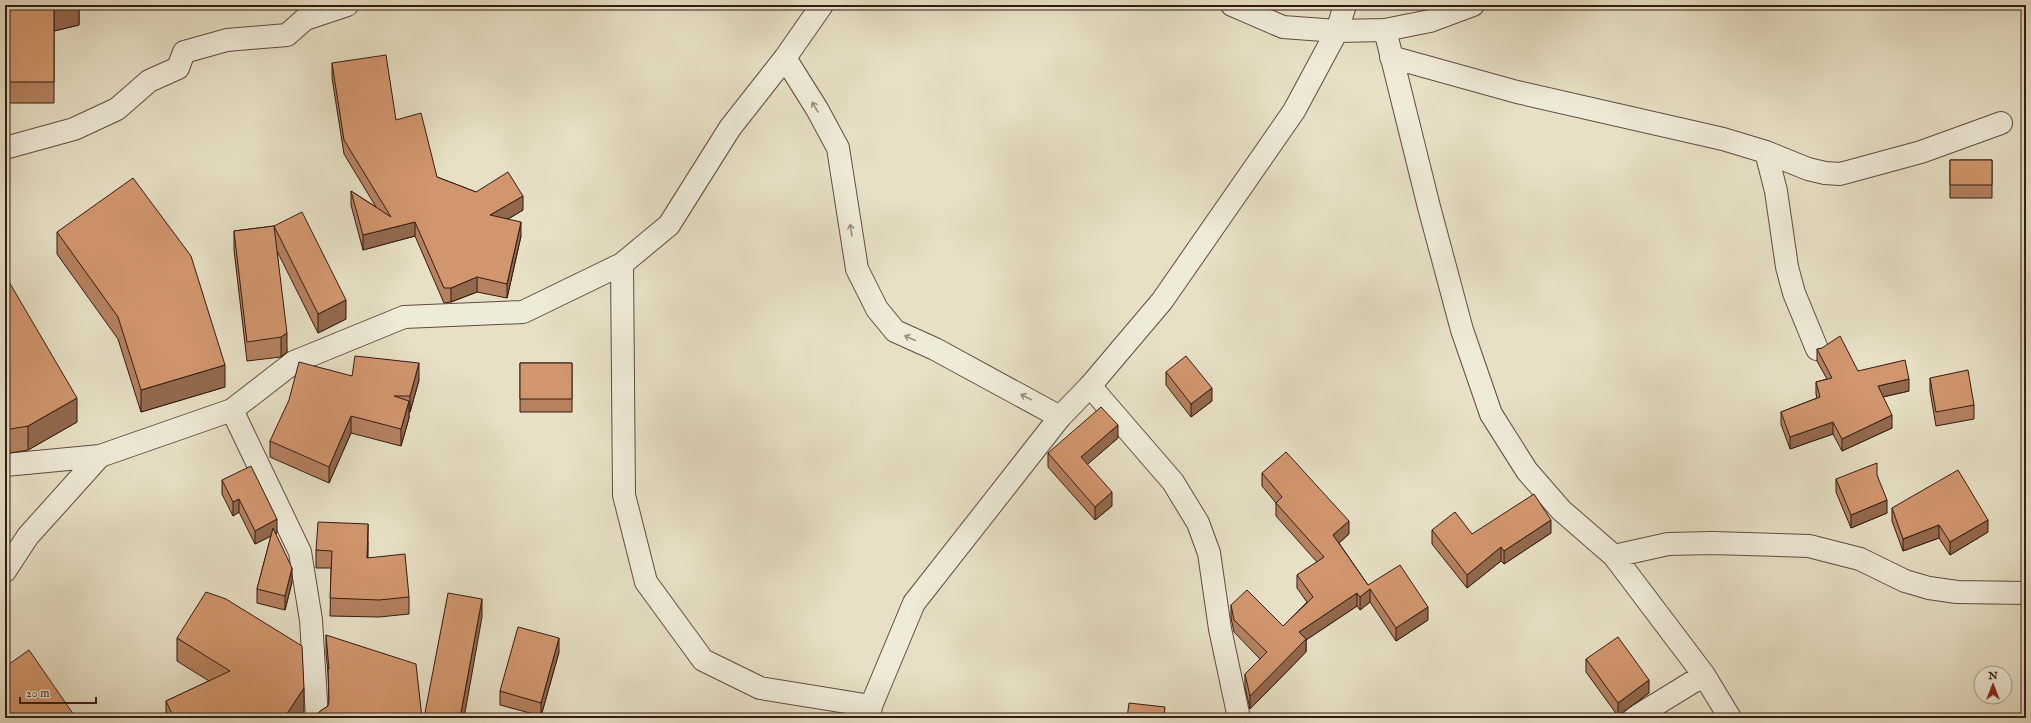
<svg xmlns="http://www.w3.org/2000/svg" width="2031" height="723" viewBox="0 0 2031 723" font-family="'IM FELL English',serif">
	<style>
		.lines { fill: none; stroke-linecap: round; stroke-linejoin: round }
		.minor-casing { stroke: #604c3f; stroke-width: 24 }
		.tertiary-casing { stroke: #604c3f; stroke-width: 24 }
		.minor { stroke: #efebd9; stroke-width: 22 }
		.tertiary { stroke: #efebd9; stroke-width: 22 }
		.wall { fill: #b5815f; stroke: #331b12 }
		.shaded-wall { fill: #93694d; stroke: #331b12 }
		.building { fill: #d2966e; stroke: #331b12 }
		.oneway { stroke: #9a8d7f }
	</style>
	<rect width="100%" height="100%" fill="#e7e0c5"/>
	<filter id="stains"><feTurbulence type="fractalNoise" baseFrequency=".005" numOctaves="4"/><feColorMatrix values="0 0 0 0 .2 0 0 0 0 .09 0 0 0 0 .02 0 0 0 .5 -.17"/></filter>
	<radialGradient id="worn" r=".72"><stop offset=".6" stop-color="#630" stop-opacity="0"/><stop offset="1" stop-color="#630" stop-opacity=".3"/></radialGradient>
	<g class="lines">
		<g class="minor-casing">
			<path id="minor" d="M1385,30L1429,207L1462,330L1491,414L1527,471L1561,510L1614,556L1704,675L1730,718
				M1391,57L1517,92L1723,139L1766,152L1808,169L1825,173L1840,174L1921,152L2001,123
				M785,58L817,109L838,148L857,269L877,309L895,331L935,349L1060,417
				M5,148L74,129L117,109L149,81L178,68L184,52L227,40L287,35L305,19L347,5
				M1766,152L1776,191L1787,267L1794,293L1817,349
				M622,264L624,495L646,582L703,660L760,688L871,706
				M1090,386L1173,482L1198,523L1209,553L1220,629L1239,718
				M232,410L300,552L311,620L317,718
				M5,465L100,456L232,410L294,362L404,317L523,312L622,264L669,225L730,128L785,58L822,5
				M1614,556L1668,544L1712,543L1809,546L1860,559L1905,581L1929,588L1957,592L2026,593
				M5,571L28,536L100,456
				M1634,718L1704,675"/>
		</g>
		<g class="tertiary-casing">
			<path id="tertiary" d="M1232,5L1283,27L1337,31L1385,30L1430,21L1473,5
				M869,718L871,706L914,603L1060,417L1090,386L1162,301L1294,111L1337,31L1345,5"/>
		</g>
		<use href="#minor" class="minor"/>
		<use href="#tertiary" class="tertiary"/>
	</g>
	<path class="wall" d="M5,5H79V25L54,31V103H5Z
		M332,63L396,120L437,177L523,210L508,219L521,236L507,298L477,292L451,302L444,303L415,236L363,250L351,205V191L376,207L344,154L332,78Z
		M1950,160H1992V198H1950Z
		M274,226L346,319L318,333L277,251L287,352L281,357L247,361L234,250V231Z
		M57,232L225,387L141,412L118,339L57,254Z
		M5,275L77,422L28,450L5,454Z
		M1817,349L1858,371L1909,391L1883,397L1892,428L1842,451L1833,434L1790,449L1781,424V412L1817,398L1816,394V382L1827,379L1817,361Z
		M520,363H572V412H520Z
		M1166,372L1212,401L1191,417L1166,385Z
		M352,376L419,380L410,412H409V418L401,446L351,433L329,483L270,457V441Z
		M1930,378L1974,405V419L1936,426L1930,391Z
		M1118,438L1087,464L1112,506L1095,520L1048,467V453Z
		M1262,473L1349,534L1339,543L1368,585L1428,620L1396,641L1370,602L1360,610L1357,606L1306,640V652L1250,709L1245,687V674L1260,659L1234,632L1231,618V605L1283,626L1307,602L1297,588V575L1317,562L1276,516V503L1262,486Z
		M1877,475L1887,513L1851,528L1836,492V479Z
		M222,480L277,533L275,534L292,582L285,610L257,603V589L271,536L255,544L239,512L233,516L222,494Z
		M1892,508L1988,532L1950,555L1939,538L1903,551L1892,521Z
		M1432,530L1472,534L1551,533L1504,564L1501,561L1467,588L1432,544Z
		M368,541V558L409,597V614L379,617L330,616L331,568H316V550Z
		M326,635L422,718H319V712L328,706L329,703L328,673L326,653Z
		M177,638L304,711L299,718H166V701L209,681L177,661Z
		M559,652L541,716L500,705V691Z
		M1586,659L1649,693L1618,716L1586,672Z"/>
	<path class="shaded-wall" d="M71,5H79V25L54,31V9Z
		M523,196V210L490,230V215Z
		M415,222V236L363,250V235Z
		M521,222V236L507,298V284Z
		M477,277V292L451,302V288Z
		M346,300V319L318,333V314Z
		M287,333V352L281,357V337Z
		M419,363V380L410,412V396Z
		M225,365V387L141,412V390Z
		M1909,379V391L1878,398V386Z
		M1212,388V401L1191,417V404Z
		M77,398V422L28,450V426Z
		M409,401V418L401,446V429Z
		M1892,415V428L1842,451V439Z
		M351,416V433L329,483V467Z
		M1833,422V434L1790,449V437Z
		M1118,425V438L1081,470V457Z
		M1112,492V506L1095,520V507Z
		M239,499V512L233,516V502Z
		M1887,500V513L1851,528V515Z
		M277,519V533L255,544V531Z
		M1551,520V533L1504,564V551Z
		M1988,520V532L1950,555V542Z
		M1349,521V534L1333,548V535Z
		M368,524V541L367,575V558Z
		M1939,525V538L1903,551V539Z
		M1501,547V561L1467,588V575Z
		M292,568V582L285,610V596Z
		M1370,589V602L1360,610V597Z
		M1357,593V606L1306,640V652L1250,709V696L1299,632Z
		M482,599V617L464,718H460Z
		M1428,607V620L1396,641V628Z
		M559,638V652L541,716V703Z
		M1649,680V693L1618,716V703Z
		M304,688V711L299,718H284Z"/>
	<path class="building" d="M5,5H71L54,9V82H5Z
		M386,55L396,120L421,113L437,177L476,192L508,172L523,196L490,215L521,222L507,284L477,277L451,288H444L415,222L363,235L351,191L391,217L344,140L332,63Z
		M1950,160H1992V185H1950Z
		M133,178L191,256L225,365L141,390L118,317L57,232Z
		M302,212L346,300L318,314L274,226Z
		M274,226L287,333L281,337L247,342L234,231Z
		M5,275L77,398L28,426L5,430Z
		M1840,336L1858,371L1905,360L1909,379L1878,386L1892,415L1842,439L1833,422L1790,437L1781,412L1820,397L1816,382L1832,378L1817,349L1822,348Z
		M355,356L419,363L410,396H394L409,401L401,429L351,416L329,467L270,441L289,400L299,362L352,376Z
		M1186,356L1212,388L1191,404L1166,372Z
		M520,363H572V399H520Z
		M1968,370L1974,405L1936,412L1930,378Z
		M1101,407L1118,425L1081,457L1112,492L1095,507L1048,453Z
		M1286,452L1349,521L1333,535L1368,585L1400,565L1428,607L1396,628L1370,589L1360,597L1357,593L1299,632L1306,639L1250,696L1245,674L1267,652L1234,620L1231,605L1247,590L1283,626L1313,597L1297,575L1324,557L1276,503L1282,497L1262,473Z
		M1877,463V475L1887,500L1851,515L1836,479Z
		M251,466L277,519L255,531L239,499L233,502L222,480Z
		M1958,470L1988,520L1950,542L1939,525L1903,539L1892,508Z
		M1534,494L1551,520L1504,551L1501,547L1467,575L1432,530L1455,512L1472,534Z
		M318,522L368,524L367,558L405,554L409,597L379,600L330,598L332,551L316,550Z
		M273,528L292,568L285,596L257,589Z
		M206,592L226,599L302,646L304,688L284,718H174L166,701L230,671L177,638Z
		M448,593L482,599L460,718H424Z
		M518,627L559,638L541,703L500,691Z
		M326,635L416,664L422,718H321L319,712L328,706L329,700L328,668L329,669Z
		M1618,637L1649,680L1618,703L1586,659Z
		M29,650L76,718H5V667Z
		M1129,703L1165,707L1164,718H1127Z"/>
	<defs><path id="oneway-shaft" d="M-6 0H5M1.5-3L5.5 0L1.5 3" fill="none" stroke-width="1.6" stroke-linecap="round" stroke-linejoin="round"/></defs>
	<g class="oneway">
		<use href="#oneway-shaft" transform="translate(815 107) rotate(-121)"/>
		<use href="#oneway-shaft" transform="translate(851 230) rotate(-99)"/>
		<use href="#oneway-shaft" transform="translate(910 338) rotate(-156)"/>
		<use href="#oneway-shaft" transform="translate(1026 397) rotate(-153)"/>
	</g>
	<rect width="2031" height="723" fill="none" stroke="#e7e0c5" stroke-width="20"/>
	<rect x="6" y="6" width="2019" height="711" fill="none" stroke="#331b12" stroke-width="2"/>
	<rect x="10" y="10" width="2011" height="703" fill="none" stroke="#331b12"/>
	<g transform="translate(1993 685)"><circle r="19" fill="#efebd9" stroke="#a49889"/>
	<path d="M0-3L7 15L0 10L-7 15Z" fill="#8f2418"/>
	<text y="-6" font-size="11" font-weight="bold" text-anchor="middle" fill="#331b12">N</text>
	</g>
	<path d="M20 697v6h76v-6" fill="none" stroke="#331b12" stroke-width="2"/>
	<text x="26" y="697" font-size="12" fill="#331b12" stroke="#efebd9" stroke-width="3" paint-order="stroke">20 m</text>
	<rect width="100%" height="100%" filter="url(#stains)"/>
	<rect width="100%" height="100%" fill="url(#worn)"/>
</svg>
